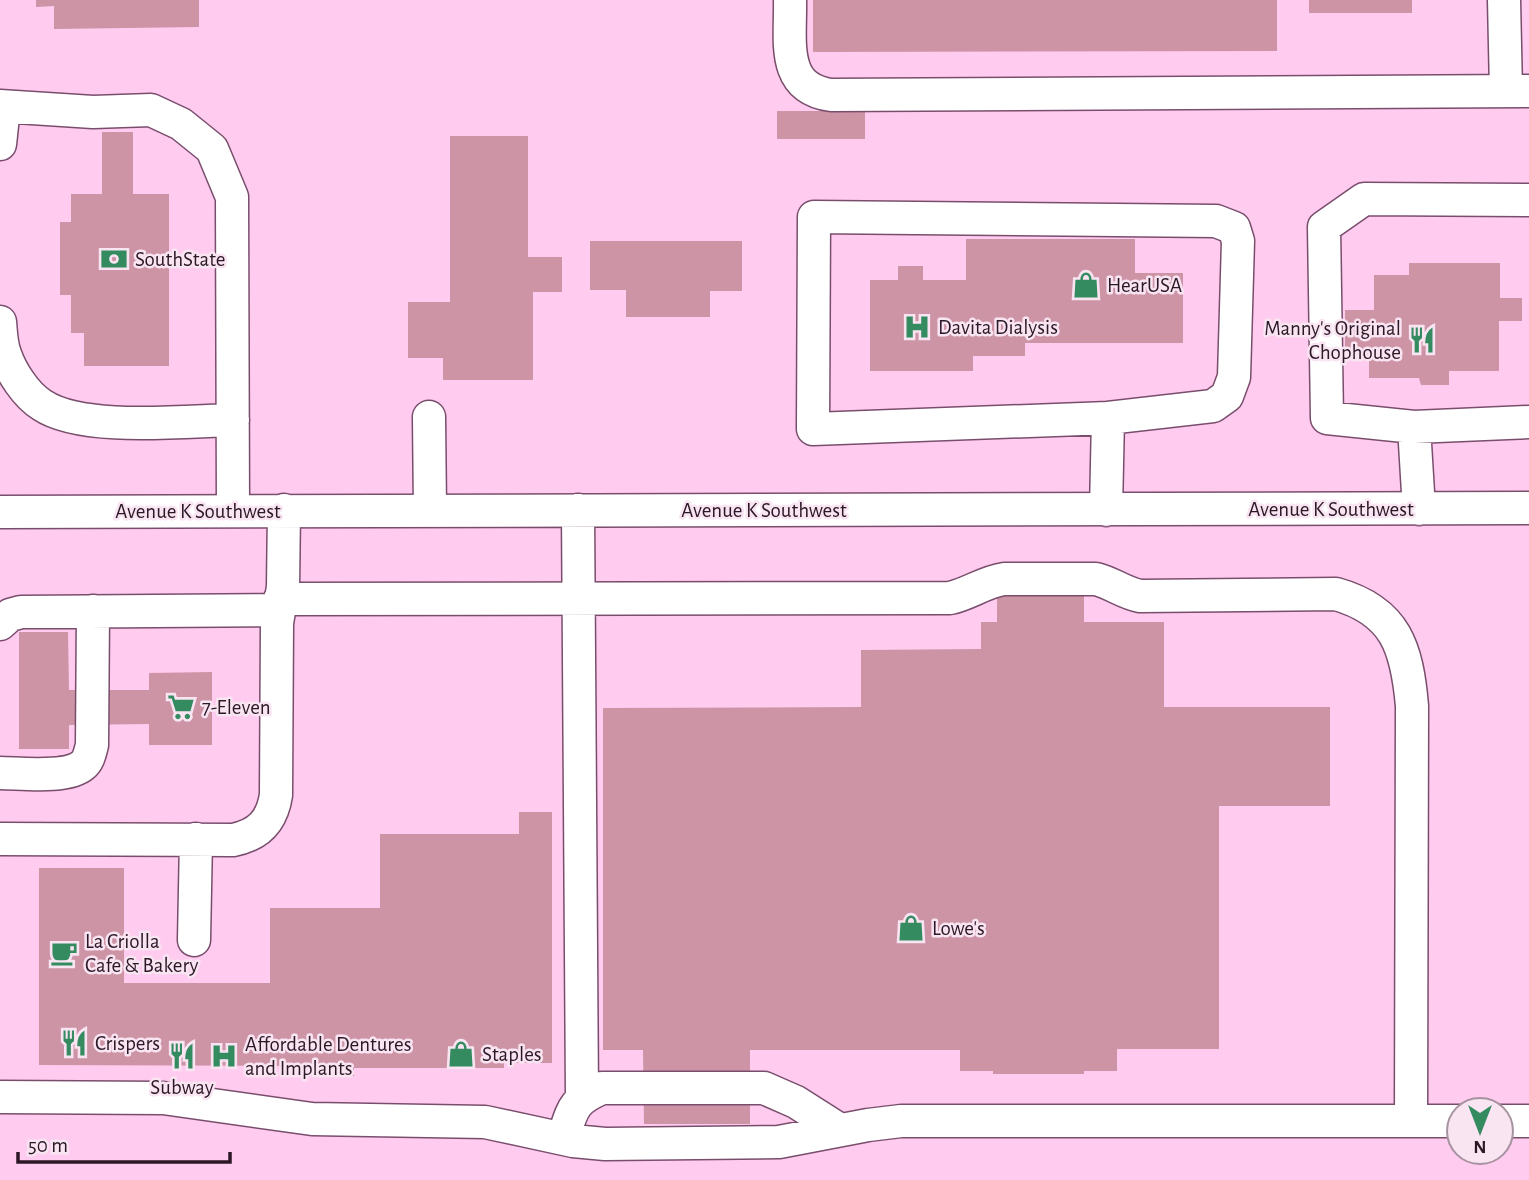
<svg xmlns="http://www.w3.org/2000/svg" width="1529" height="1180" viewBox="0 0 1529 1180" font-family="'Alegreya Sans',sans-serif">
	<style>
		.building { fill: #cd94a6 }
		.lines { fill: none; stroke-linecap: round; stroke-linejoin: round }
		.minor-casing { stroke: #794e6d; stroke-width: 35 }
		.minor { stroke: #fff; stroke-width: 32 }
		.labels { text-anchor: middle; stroke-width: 5; stroke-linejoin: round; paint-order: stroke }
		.poi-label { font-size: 21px; fill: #2b1826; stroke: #f9e4f2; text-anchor: start }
		.street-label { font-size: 21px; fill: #2b1826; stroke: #f9e4f2 }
	</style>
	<rect width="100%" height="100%" fill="#ffcbef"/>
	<path class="building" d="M36,0H199V27L54,29V6L36,7Z
		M813,0H1277V51L813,52Z
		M1309,0H1412V13H1309Z
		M777,111H865V139H777Z
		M102,132H133V194H169V366H84V333H71V295H60V222H71V194H102Z
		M450,136H528V257H562V292H533V380H443V358H408V302H450Z
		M966,239H1135V273H1183V343H1025V356H973V371H870V280H898V266H923V280H966Z
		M590,241H742V291H710V317H626V290H590Z
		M1409,263H1500V298H1522V321H1499V371H1449V385H1421L1419,378H1369V358H1345V310H1374V275H1409Z
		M997,595H1084V622H1164V707H1330V806H1219V1049H1117V1071H1084V1074H993V1071H960V1050H750V1124H644L643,1050H603V708L861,707V650L981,649V622H997Z
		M19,632H68L69,690H149V673L212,672V745H149V724L69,725V749H19Z
		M519,812H552V1063H504V1068H354V1076H293V1066L39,1065V868H124V983H270V908H380V834H519Z"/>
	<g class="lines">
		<g class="minor-casing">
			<path id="minor" d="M790,0C791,40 780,88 831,95L1529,91
				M1504,0L1506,91
				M0,106L93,112L151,110L181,124L212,149L232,197L233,511
				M0,144L4,107
				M1529,200L1364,199L1324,227L1327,418L1414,427L1529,422
				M0,322C1,332 1,344 5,354C11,372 26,395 42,405C82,432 184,421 233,420
				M429,417L430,510
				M1414,427L1419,509
				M578,510L582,1097
				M1106,510L1108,418L1213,406L1227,396L1234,377L1238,241L1234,228L1216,221L814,217L813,429L1108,418
				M0,512L1529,508
				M280,599L950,598C969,594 984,582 1004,579H1096C1112,583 1124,593 1140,596L1336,594C1396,611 1407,648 1412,706L1411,1121
				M0,624L10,615L21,612L278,610
				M0,773C20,773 67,779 83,765C89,760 90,752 92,745L93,611
				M0,839L233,840C259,835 272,821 276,795L277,623L283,587L284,510
				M194,940L196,839
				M0,1097L163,1098L312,1119L485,1122L573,1141L605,1144L779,1142L868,1125L901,1121H1459
				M1501,1121H1529
				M563,1138C573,1109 572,1101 602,1088H764L796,1102L840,1130"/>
		</g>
		<use href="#minor" class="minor"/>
	</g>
	<defs>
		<g id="bank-bare" transform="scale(2.1)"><path d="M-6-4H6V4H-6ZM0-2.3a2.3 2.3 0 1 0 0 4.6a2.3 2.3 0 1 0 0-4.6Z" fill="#348b5f" stroke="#f9e4f2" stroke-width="2.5" paint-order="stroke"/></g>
		<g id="shop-bare" transform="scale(2.1)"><path d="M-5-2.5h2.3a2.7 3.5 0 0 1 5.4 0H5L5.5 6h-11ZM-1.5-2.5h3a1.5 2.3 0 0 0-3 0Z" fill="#348b5f" stroke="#f9e4f2" stroke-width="2.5" paint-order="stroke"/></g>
		<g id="hospital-bare" transform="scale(2.1)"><path d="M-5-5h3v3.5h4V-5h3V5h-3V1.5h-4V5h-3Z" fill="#348b5f" stroke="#f9e4f2" stroke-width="2.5" paint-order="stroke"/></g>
		<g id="restaurant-bare" transform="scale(2.1)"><path d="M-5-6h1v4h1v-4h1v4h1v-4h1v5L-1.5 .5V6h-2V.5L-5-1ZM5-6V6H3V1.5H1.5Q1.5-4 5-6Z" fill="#348b5f" stroke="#f9e4f2" stroke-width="2.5" paint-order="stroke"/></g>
		<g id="supermarket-bare" transform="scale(2.1)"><path d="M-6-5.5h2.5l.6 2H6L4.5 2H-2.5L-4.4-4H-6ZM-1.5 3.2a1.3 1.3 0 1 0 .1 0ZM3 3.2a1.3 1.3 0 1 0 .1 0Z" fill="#348b5f" stroke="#f9e4f2" stroke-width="2.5" paint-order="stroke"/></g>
		<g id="cafe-bare" transform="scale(2.1)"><path d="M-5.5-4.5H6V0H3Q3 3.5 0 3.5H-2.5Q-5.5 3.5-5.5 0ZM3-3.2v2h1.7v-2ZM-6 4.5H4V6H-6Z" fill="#348b5f" stroke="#f9e4f2" stroke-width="2.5" paint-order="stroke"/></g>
	</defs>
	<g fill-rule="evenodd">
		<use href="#bank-bare" x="114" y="259"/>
		<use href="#shop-bare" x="1086" y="285"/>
		<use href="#hospital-bare" x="917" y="327"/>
		<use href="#restaurant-bare" x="1422" y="340"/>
		<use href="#supermarket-bare" x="181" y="707"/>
		<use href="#shop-bare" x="911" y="928"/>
		<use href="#cafe-bare" x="64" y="953"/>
		<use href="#restaurant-bare" x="74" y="1043"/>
		<use href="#shop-bare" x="461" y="1054"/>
		<use href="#restaurant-bare" x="182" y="1056"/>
		<use href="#hospital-bare" x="224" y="1056"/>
	</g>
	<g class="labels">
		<g class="poi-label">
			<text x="135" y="266">SouthState</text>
			<text x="1107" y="292">HearUSA</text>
			<text x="938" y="334">Davita Dialysis</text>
			<text x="1401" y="335" text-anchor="end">Manny's Original<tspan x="1401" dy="24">Chophouse</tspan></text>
			<text x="202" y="714">7-Eleven</text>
			<text x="932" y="935">Lowe's</text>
			<text x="85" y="948">La Criolla<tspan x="85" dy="24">Cafe &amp; Bakery</tspan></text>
			<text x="95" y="1050">Crispers</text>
			<text x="245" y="1051">Affordable Dentures<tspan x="245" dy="24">and Implants</tspan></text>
			<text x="482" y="1061">Staples</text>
			<text x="182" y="1094" text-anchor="middle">Subway</text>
		</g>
		<g class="street-label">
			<text x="1331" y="516">Avenue K Southwest</text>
			<text x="764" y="517">Avenue K Southwest</text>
			<text x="198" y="518">Avenue K Southwest</text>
		</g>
	</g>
	<g transform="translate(1480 1131) rotate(180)"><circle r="33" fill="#f9e4f2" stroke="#a792a0" stroke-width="2"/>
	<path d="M0-5L12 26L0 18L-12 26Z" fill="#348b5f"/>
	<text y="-10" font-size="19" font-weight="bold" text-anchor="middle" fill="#2b1826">N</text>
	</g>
	<path d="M18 1152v10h212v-10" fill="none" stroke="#2b1826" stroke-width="3.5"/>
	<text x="28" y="1152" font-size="21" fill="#2b1826" stroke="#f9e4f2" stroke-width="5" paint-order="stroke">50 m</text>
</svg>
